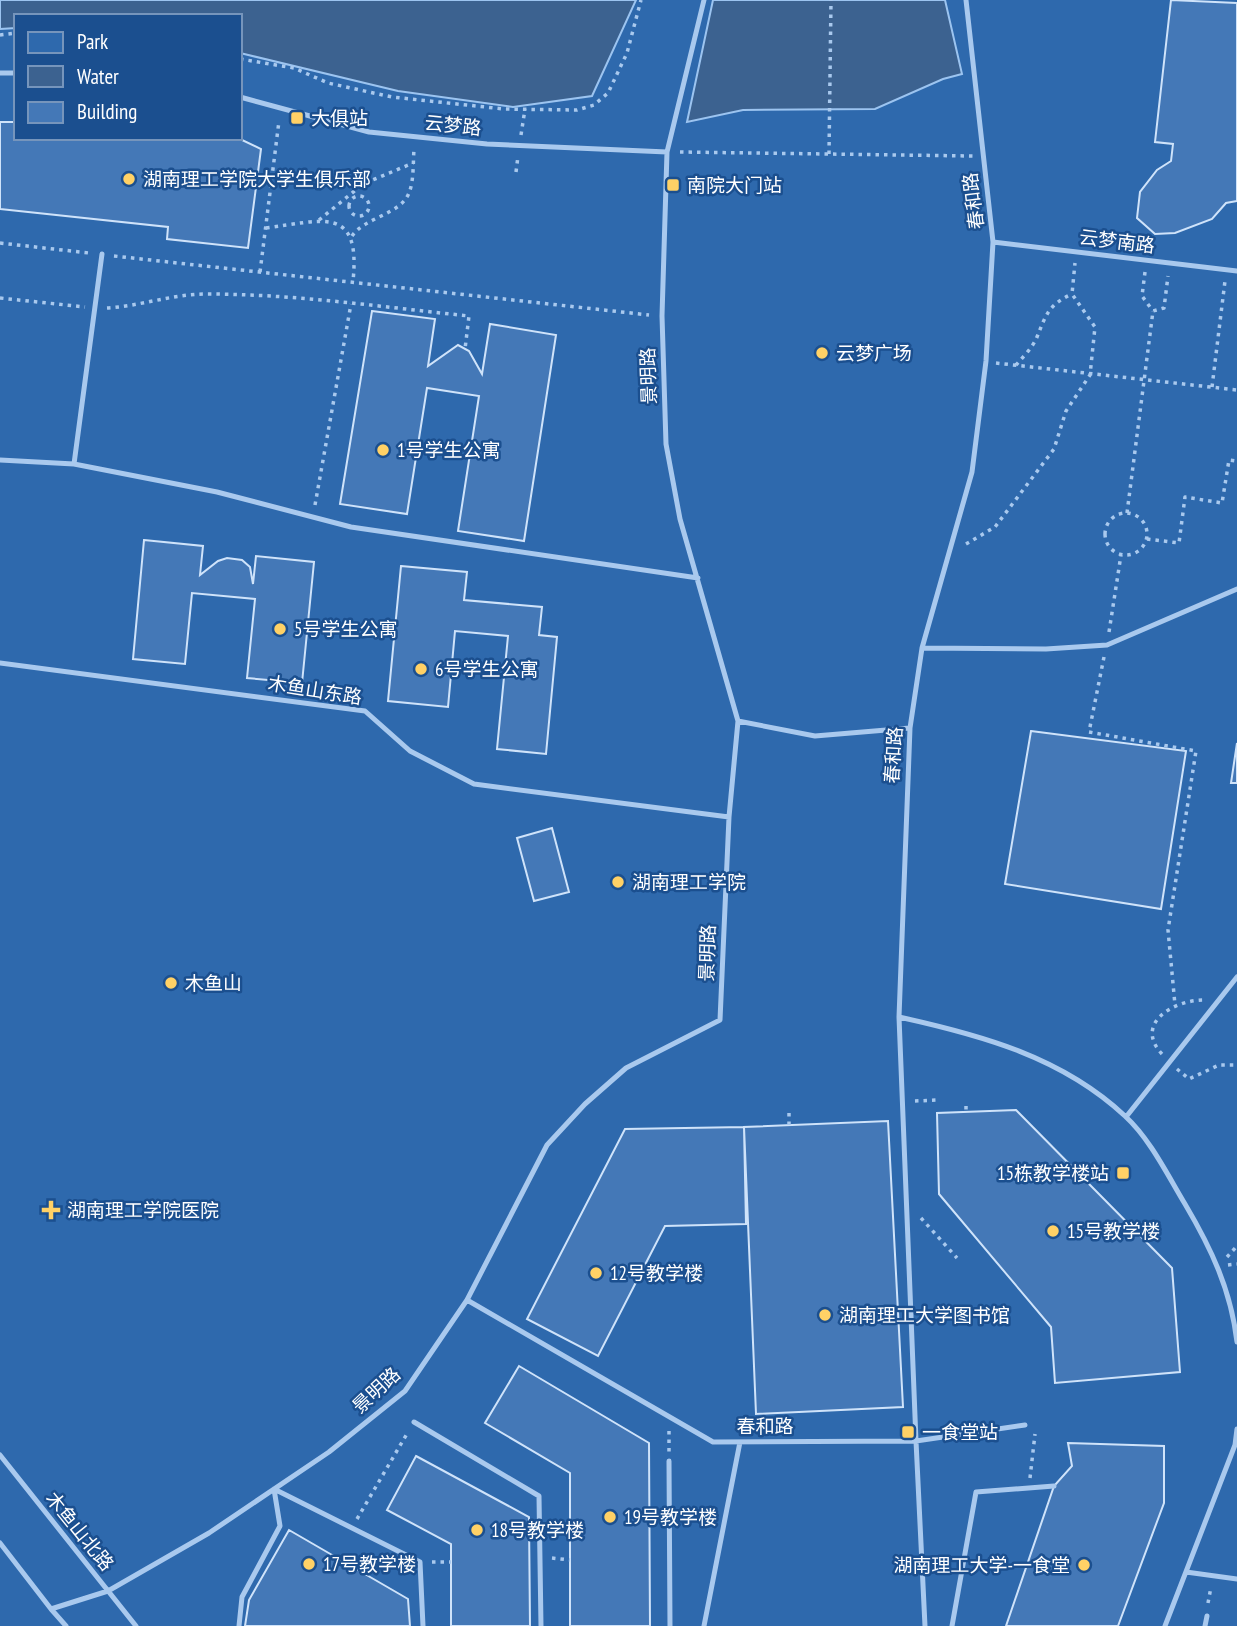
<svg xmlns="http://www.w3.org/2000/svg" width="1237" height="1626" viewBox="0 0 1237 1626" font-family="'PT Sans Narrow','Noto Sans SC',sans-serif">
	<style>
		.green { fill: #2e69ad; fill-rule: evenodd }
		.water { fill: #3c6290; stroke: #9cc4f0; stroke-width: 2 }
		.building { fill: #4478b7; stroke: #cfe3fa; stroke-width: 2 }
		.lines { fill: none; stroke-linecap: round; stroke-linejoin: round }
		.path { stroke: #a9c9ee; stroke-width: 3.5; stroke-dasharray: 3.5 5; stroke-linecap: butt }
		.service { stroke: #a9c9ee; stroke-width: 5 }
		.poi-dot { fill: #ffd166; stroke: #1b4f8f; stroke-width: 2.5 }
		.labels { text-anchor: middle; stroke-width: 5; stroke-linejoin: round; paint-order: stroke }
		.poi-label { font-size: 19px; fill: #fff; stroke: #1b4f8f; text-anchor: start }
		.street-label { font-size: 19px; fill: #fff; stroke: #1b4f8f }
	</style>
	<rect width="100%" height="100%" fill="#1b4f8f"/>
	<path class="green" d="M0,0H1237V1626H0ZM16,16H240V138H16Z"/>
	<path class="water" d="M0,0H636L592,96L513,107L398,91L240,53V16H16V28L0,29Z
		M713,0H945L962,74L943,79L875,109L743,110L687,122Z"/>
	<path class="building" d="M1171,0L1237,3V201L1226,203L1212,219L1175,233L1155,234L1137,218L1140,192L1157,170L1171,161L1173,144L1155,142Z
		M0,122H16V138H238L261,149L248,248L167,239L168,227L0,209Z
		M372,311L435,319L428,366L458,345L469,351L482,374L490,324L556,335L524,541L458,531L479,396L427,388L407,514L340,504Z
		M144,540L203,546L200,575L218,561L227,558L242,560L250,567L253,584L256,556L314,562L302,683L247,678L255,599L192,593L185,664L133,659Z
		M401,566L467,572L464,600L542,607L539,635L557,637L546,754L497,749L508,636L455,631L448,707L388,701Z
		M1031,731L1186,751L1161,909L1005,884Z
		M1237,743V783H1231Z
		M552,828L569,892L534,901L517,838Z
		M1016,1110L1172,1268L1180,1372L1055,1383L1051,1327L939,1194L937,1113Z
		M888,1121L903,1407L756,1414L744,1127Z
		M744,1127L746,1224L665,1226L598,1356L527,1319L625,1129Z
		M519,1366L649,1443L650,1626H570V1473L485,1423Z
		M1068,1443L1164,1446V1503L1118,1626H1006L1054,1486L1072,1466Z
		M416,1456L529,1517L530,1626H451V1544L387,1510Z
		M289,1530L408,1599L410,1626H245L249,1600Z"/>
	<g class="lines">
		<path class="path" d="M0,35L16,33
			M240,59L294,68L328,83L392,97L504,109L577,110L594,105L608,93L627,53L641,0
			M521,135L525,109
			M680,152L973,156
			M829,154L831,0
			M516,172L518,156
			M349 206a10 10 0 1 1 20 0a10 10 0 1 1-20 0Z
			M319,220L363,184L413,163
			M266,228C322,221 361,204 353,281
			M352,236C365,217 400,215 409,193C414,181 413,162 414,149
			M0,243L89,253
			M114,256L649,315
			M260,272L279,121
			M1145,272L1142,296L1153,311
			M0,298L85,307
			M107,308C141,306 172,294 207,294C294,294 382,307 469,316L465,349
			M996,363L1237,390
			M1016,365C1023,357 1033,347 1037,337C1046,315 1048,305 1072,294
			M1212,387L1225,281
			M315,505L351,304
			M1127,513L1153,311L1164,308L1168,276
			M1105 534a21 21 0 1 1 42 0a21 21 0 1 1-42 0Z
			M1147,539L1179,543L1185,497L1222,503L1229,460L1237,461
			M966,544L995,527L1054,449L1066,411L1090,375L1095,327L1072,294L1075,263
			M1109,632L1121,555
			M1104,657L1089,732L1196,751L1168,930L1175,1005
			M1162,1054C1133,1023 1175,1000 1203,1000
			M1177,1069L1189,1079L1219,1065H1237
			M915,1101L938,1100
			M966,1106V1111
			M789,1125V1111
			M921,1218L957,1258
			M1227,1257L1237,1246
			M1228,1265L1237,1264
			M669,1431V1452
			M1030,1478L1035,1434
			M357,1519L408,1432
			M552,1558L570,1560
			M432,1562H451
			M1208,1603L1211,1587"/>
		<path class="service" d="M966,0L993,242L986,361L972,472L922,648L910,728L899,1017C981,1035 1062,1057 1125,1116C1150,1139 1167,1174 1185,1204C1211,1248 1231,1290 1237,1342
			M0,73H16
			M240,97L369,132L487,144L667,152
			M993,242L1237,271
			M0,460L74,464L217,492L351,527L698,578
			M74,464L102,254
			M922,648L1046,649L1107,645L1237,589
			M0,663L365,711L410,751L474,784L729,817
			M738,721L815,736L910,728
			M899,1017L916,1441L1025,1425
			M1126,1117L1237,977
			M467,1300L713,1442L916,1441L925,1626
			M414,1422L539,1496L541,1626
			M0,1455L136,1626
			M669,1461L670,1626
			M274,1489L420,1562L423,1626
			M0,1543L51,1609
			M1186,1572L1237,1579
			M66,1626L51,1609L108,1591L209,1533L329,1452L405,1391L467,1300L547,1145L585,1104L626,1068L720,1020L729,817L738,721L680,519L666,444L662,316L667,152L704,0
			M239,1626L242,1597L280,1526L274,1489
			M704,1626L740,1442
			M952,1626L976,1492L1054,1486
			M1165,1626L1235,1445L1237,1429
			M1205,1626L1207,1616"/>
	</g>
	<g class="poi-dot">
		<rect x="290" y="111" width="14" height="14" rx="3.5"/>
		<circle cx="129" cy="179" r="7"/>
		<rect x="666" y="178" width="14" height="14" rx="3.5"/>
		<circle cx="822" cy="353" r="7"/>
		<circle cx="383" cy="450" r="7"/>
		<circle cx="280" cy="629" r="7"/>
		<circle cx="421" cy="669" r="7"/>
		<circle cx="618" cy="882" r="7"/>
		<circle cx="171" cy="983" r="7"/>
		<rect x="1116" y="1166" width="14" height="14" rx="3.5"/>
		<path d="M47.5 1199.5h7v7h7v7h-7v7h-7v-7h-7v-7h7z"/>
		<circle cx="1053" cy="1231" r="7"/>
		<circle cx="596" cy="1273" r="7"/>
		<circle cx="825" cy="1315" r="7"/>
		<rect x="901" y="1425" width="14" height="14" rx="3.5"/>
		<circle cx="610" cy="1517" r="7"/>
		<circle cx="477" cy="1530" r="7"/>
		<circle cx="309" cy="1564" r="7"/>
		<circle cx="1084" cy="1565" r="7"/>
	</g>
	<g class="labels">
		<g class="poi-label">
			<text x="311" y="125">大俱站</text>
			<text x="143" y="186">湖南理工学院大学生俱乐部</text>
			<text x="687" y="192">南院大门站</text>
			<text x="836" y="360">云梦广场</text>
			<text x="397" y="457">1号学生公寓</text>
			<text x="294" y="636">5号学生公寓</text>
			<text x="435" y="676">6号学生公寓</text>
			<text x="632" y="889">湖南理工学院</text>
			<text x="185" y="990">木鱼山</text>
			<text x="1109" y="1180" text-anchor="end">15栋教学楼站</text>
			<text x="67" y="1217">湖南理工学院医院</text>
			<text x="1067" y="1238">15号教学楼</text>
			<text x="610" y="1280">12号教学楼</text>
			<text x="839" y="1322">湖南理工大学图书馆</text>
			<text x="922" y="1439">一食堂站</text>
			<text x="624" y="1524">19号教学楼</text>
			<text x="491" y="1537">18号教学楼</text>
			<text x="323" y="1571">17号教学楼</text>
			<text x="1070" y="1572" text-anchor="end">湖南理工大学-一食堂</text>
		</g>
		<g class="street-label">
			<text transform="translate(453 125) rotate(6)" y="7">云梦路</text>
			<text transform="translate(973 201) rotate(-97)" y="7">春和路</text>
			<text transform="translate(1117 241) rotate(7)" y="7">云梦南路</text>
			<text transform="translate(648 376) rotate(-92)" y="7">景明路</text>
			<text transform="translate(315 690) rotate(9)" y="7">木鱼山东路</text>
			<text transform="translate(893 755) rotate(-86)" y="7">春和路</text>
			<text transform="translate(707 953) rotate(-88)" y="7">景明路</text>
			<text transform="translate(376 1390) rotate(-43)" y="7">景明路</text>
			<text x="765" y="1433">春和路</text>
			<text transform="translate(80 1531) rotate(51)" y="7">木鱼山北路</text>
		</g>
	</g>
	<rect x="14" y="14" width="228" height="126" fill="#1b4f8f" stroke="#7695bc" stroke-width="2"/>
	<rect x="28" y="32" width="35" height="21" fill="#2e69ad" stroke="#7695bc" stroke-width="2"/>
	<text x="77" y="49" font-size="21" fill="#ffffff">Park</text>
	<rect x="28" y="66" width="35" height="21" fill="#3c6290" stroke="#7695bc" stroke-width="2"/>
	<text x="77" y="84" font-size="21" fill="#ffffff">Water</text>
	<rect x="28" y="102" width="35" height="21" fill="#4478b7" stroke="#7695bc" stroke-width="2"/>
	<text x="77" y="119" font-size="21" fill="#ffffff">Building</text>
</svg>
